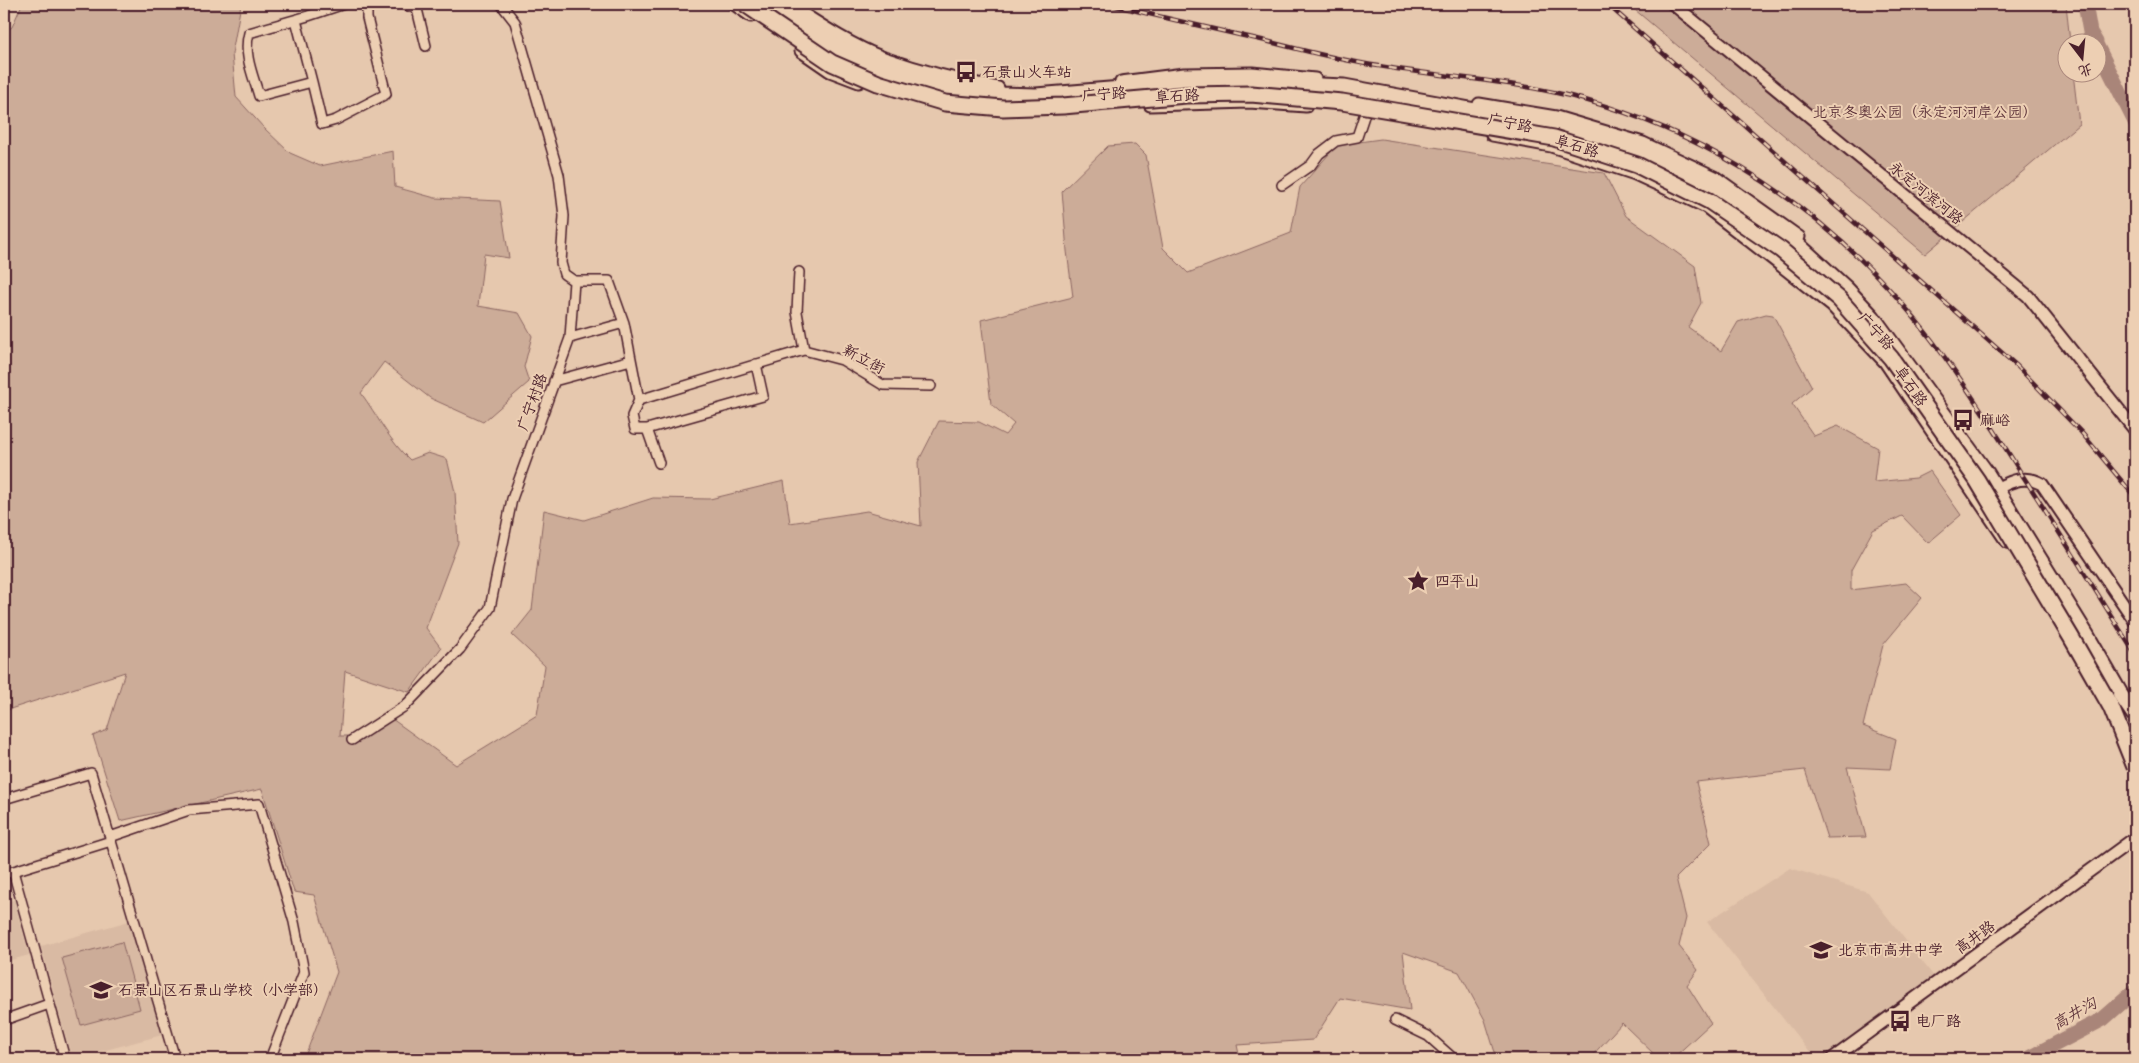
<svg xmlns="http://www.w3.org/2000/svg" width="2139" height="1063" viewBox="0 0 2139 1063" font-family="Delius,'LXGW WenKai TC',sans-serif">
	<style>
		.built { fill: #d9baa3 }
		.green { fill: #ccac98; stroke: #8b6662 }
		.lines { fill: none; stroke-linecap: round; stroke-linejoin: round }
		.river { stroke: #a98579; stroke-width: 15 }
		.minor-casing { stroke: #4a1f2b; stroke-width: 12 }
		.tertiary-casing { stroke: #4a1f2b; stroke-width: 15 }
		.trunk-casing { stroke: #4a1f2b; stroke-width: 19 }
		.minor { stroke: #edcfb3; stroke-width: 9 }
		.tertiary { stroke: #edcfb3; stroke-width: 11 }
		.trunk { stroke: #edcfb3; stroke-width: 15 }
		.rail-casing { stroke: #4a1f2b; stroke-width: 4.5 }
		.rail { stroke: #edcfb3; stroke-width: 2.5; stroke-dasharray: 8; stroke-linecap: butt }
		.primary-bridge-casing { stroke: #4a1f2b; stroke-width: 18; stroke-linecap: butt }
		.trunk-bridge-casing { stroke: #4a1f2b; stroke-width: 19; stroke-linecap: butt }
		.primary-bridge { stroke: #edcfb3; stroke-width: 14 }
		.trunk-bridge { stroke: #edcfb3; stroke-width: 15 }
		.labels { text-anchor: middle; stroke-width: 4; stroke-linejoin: round; paint-order: stroke }
		.poi-label { font-size: 15px; fill: #4a1f2b; stroke: #edcfb3; text-anchor: start }
		.street-label { font-size: 15px; fill: #4a1f2b; stroke: #edcfb3 }
		.park-label { font-size: 15px; fill: #5e343b; stroke: #edcfb3 }
		.water-label { font-size: 16px; font-style: italic; fill: #62383e; stroke: #edcfb3 }
	</style>
	<rect width="100%" height="100%" fill="#e6c8ae"/>
	<filter id="ink" filterUnits="userSpaceOnUse"><feTurbulence type="fractalNoise" baseFrequency=".02" numOctaves="2"/><feDisplacementMap in="SourceGraphic" scale="10" xChannelSelector="R" yChannelSelector="G"/><feConvolveMatrix kernelMatrix="1 2 1 2 8 2 1 2 1" color-interpolation-filters="sRGB"/></filter>
	<g filter="url(#ink)">
		<path class="built" d="M1790,868L1868,892L1935,978L1824,1059H1815L1707,922Z
			M14,900L29,955L4,962V902Z
			M129,921L162,1035L72,1059L41,946Z"/>
		<path class="green" d="M22,4H241L232,54L236,97L264,128L290,153L320,166L393,151L395,187L435,198L500,201L509,258L484,254L478,306L519,313L532,336L524,367L529,382L483,422L430,398L384,362L361,393C377,415 390,442 410,460L428,453L447,459L455,492L458,543L426,628L441,648L409,692L345,671L340,736H363L392,719L456,765L537,715L545,666L512,635L532,610L544,510L584,520L653,498L710,499L784,481L790,523L867,511L921,526L918,462L939,421L979,422L1005,435L1014,424L991,404L981,320L1073,297L1067,251L1062,191L1108,146L1135,144L1146,155L1163,248L1188,273L1291,233L1300,187L1337,145L1381,139L1604,173L1626,216L1695,266L1701,303L1688,327L1721,351L1738,322L1766,314L1773,315L1812,387L1792,404L1814,436L1838,426L1878,448L1874,482L1916,478L1930,471L1961,515L1928,543L1902,516L1873,530L1851,570V590L1906,583L1922,598L1883,645L1863,726L1896,739L1890,769L1847,767L1866,837L1827,838L1805,770L1696,782L1711,843L1676,878L1686,918L1679,946L1698,970L1687,985L1711,1023L1672,1059H1659L1622,1023L1589,1059H1497L1485,1020L1459,972L1403,952L1410,1010L1340,998L1313,1040L1237,1045L1240,1059H304L337,972L314,895L294,892L262,789L120,821L93,736L107,730L125,672L4,711V33L12,27Z
			M1628,4H2066L2070,42H2066V72L2073,73L2079,124L1925,254Z
			M122,942L140,1009L81,1025L62,958Z"/>
		<g class="lines">
			<path class="river" d="M2085,4L2090,32L2096,42
				M2096,44L2135,122
				M2027,1059L2103,1019L2135,991"/>
			<g class="minor-casing">
				<path id="minor" d="M403,4L417,9L426,46
					M501,4L515,22L559,175L564,216L561,263L564,274L574,281
					M296,20L312,82L259,96C253,75 243,54 249,33L308,16L344,4
					M312,82L322,124L336,120L386,94L367,18V4
					M1282,185L1311,165L1319,154L1336,141L1357,137L1365,113
					M799,272L797,312L804,350L842,360L883,385L931,386
					M574,281H609L624,323L639,400L632,416L635,429H647L659,463
					M570,338L624,323
					M554,381L631,360
					M639,400L804,350
					M647,429L763,396L756,364
					M352,740L405,706L460,649L490,608L512,499L570,338L574,281
					M4,799L91,773L175,1059
					M110,837L189,810L259,804L294,922L304,972L270,1059
					M13,871L65,1059
					M4,874L111,841
					M4,1020L49,1004
					M1395,1020L1428,1036L1454,1059"/>
			</g>
			<g class="tertiary-casing">
				<path id="tertiary" d="M734,4L751,16
					M788,4C819,24 850,45 884,58C921,71 960,81 998,88
					M1673,4L2028,296L2135,430
					M801,51L830,71L859,82
					M1121,82L1184,74L1252,73L1315,79
					M1479,104L1556,117L1643,143L1715,177L1799,237
					M1150,105L1249,102L1306,106
					M1492,135L1551,146L1635,174L1706,207L1774,260L1832,306L1885,362L2007,542
					M1998,488C2013,480 2026,475 2042,484L2135,621
					M1832,1059L2135,838"/>
			</g>
			<g class="trunk-casing">
				<path id="trunk" d="M772,4L836,47L881,67L948,87L1003,95L1036,96L1183,84L1251,83L1344,87L1557,126L1641,152L1715,187L1790,238L1846,289L1872,317L1986,473L2086,635L2120,694L2135,729"/>
			</g>
			<use href="#minor" class="minor"/>
			<use href="#tertiary" class="tertiary"/>
			<use href="#trunk" class="trunk"/>
			<g class="rail-casing">
				<path id="rail" d="M1108,4C1161,17 1213,29 1266,41C1297,49 1329,57 1361,63C1435,77 1511,79 1585,100C1692,130 1793,190 1871,270C1931,330 1977,402 2021,473C2060,533 2097,593 2135,654
					M1607,4L2017,366L2081,432L2135,497"/>
			</g>
			<use href="#rail" class="rail"/>
			<g class="primary-bridge-casing">
				<path id="primary-bridge" d="M2120,694L2135,716"/>
			</g>
			<g class="trunk-bridge-casing">
				<path id="trunk-bridge" d="M745,4L832,63L878,83L945,103L1003,108L1063,106L1186,95L1251,94L1342,102L1554,138L1637,165L1709,201L1781,250L1839,299L1891,358L1977,480L2071,637L2111,707L2135,767"/>
			</g>
			<use href="#primary-bridge" class="primary-bridge"/>
			<use href="#trunk-bridge" class="trunk-bridge"/>
		</g>
	</g>
	<defs>
		<g id="bus-bare" transform="scale(1.725)"><path d="M-5-6H5V4H4V6H2V4H-2V6H-4V4H-5ZM-3.5-4V0h7V-4ZM-3.5 1.2v1.5H-2V1.2ZM2 1.2v1.5H3.5V1.2Z" fill="#4a1f2b" stroke="#edcfb3" stroke-width="2.5" paint-order="stroke"/></g>
		<g id="sight-bare" transform="scale(1.725)"><path d="M0-6L1.8-2.2L6-1.7L2.9 1.2L3.7 5.4L0 3.3L-3.7 5.4L-2.9 1.2L-6-1.7L-1.8-2.2Z" fill="#4a1f2b" stroke="#edcfb3" stroke-width="2.5" paint-order="stroke"/></g>
		<g id="school-bare" transform="scale(1.725)"><path d="M0-5L7-2L0 1L-7-2ZM-4 1L0 2.5L4 1V4Q0 6-4 4Z" fill="#4a1f2b" stroke="#edcfb3" stroke-width="2.5" paint-order="stroke"/></g>
	</defs>
	<g fill-rule="evenodd">
		<use href="#bus-bare" x="966" y="72"/>
		<use href="#bus-bare" x="1963" y="420"/>
		<use href="#sight-bare" x="1418" y="581"/>
		<use href="#school-bare" x="1821" y="950"/>
		<use href="#school-bare" x="101" y="990"/>
		<use href="#bus-bare" x="1900" y="1021"/>
	</g>
	<g class="labels">
		<g class="poi-label">
			<text x="982" y="77">石景山火车站</text>
			<text x="1980" y="425">麻峪</text>
			<text x="1435" y="586">四平山</text>
			<text x="1838" y="955">北京市高井中学</text>
			<text x="118" y="995">石景山区石景山学校（小学部）</text>
			<text x="1916" y="1026">电厂路</text>
		</g>
		<g class="street-label">
			<text transform="translate(1104 94) rotate(-4)" y="5">广宁路</text>
			<text transform="translate(1177 96) rotate(-4)" y="5">阜石路</text>
			<text transform="translate(1510 123) rotate(11)" y="5">广宁路</text>
			<text transform="translate(1577 146) rotate(17)" y="5">阜石路</text>
			<text transform="translate(1926 193) rotate(39)" y="5">永定河滨河路</text>
			<text transform="translate(1876 331) rotate(47)" y="5">广宁路</text>
			<text transform="translate(864 359) rotate(28)" y="5">新立街</text>
			<text transform="translate(1911 386) rotate(55)" y="5">阜石路</text>
			<text transform="translate(532 402) rotate(-70)" y="5">广宁村路</text>
			<text transform="translate(1975 937) rotate(-36)" y="5">高井路</text>
		</g>
		<g class="park-label">
			<text x="1925" y="117">北京冬奥公园（永定河河岸公园）</text>
		</g>
		<g class="water-label">
			<text transform="translate(2074 1013) rotate(-30)" y="6">高井沟</text>
		</g>
	</g>
	<rect width="2139" height="1063" fill="none" stroke="#edcfb3" stroke-width="20"/>
	<rect x="10" y="10" width="2119" height="1043" fill="none" stroke="#4a1f2b" stroke-width="2" filter="url(#ink)"/>
	<g transform="translate(2082 58) rotate(164)"><circle r="24" fill="#edcfb3" stroke="#ac897d"/>
	<path d="M0-4L9 19L0 12L-9 19Z" fill="#4a1f2b"/>
	<text y="-8" font-size="14" font-weight="bold" text-anchor="middle" fill="#4a1f2b">北</text>
	</g>
</svg>
